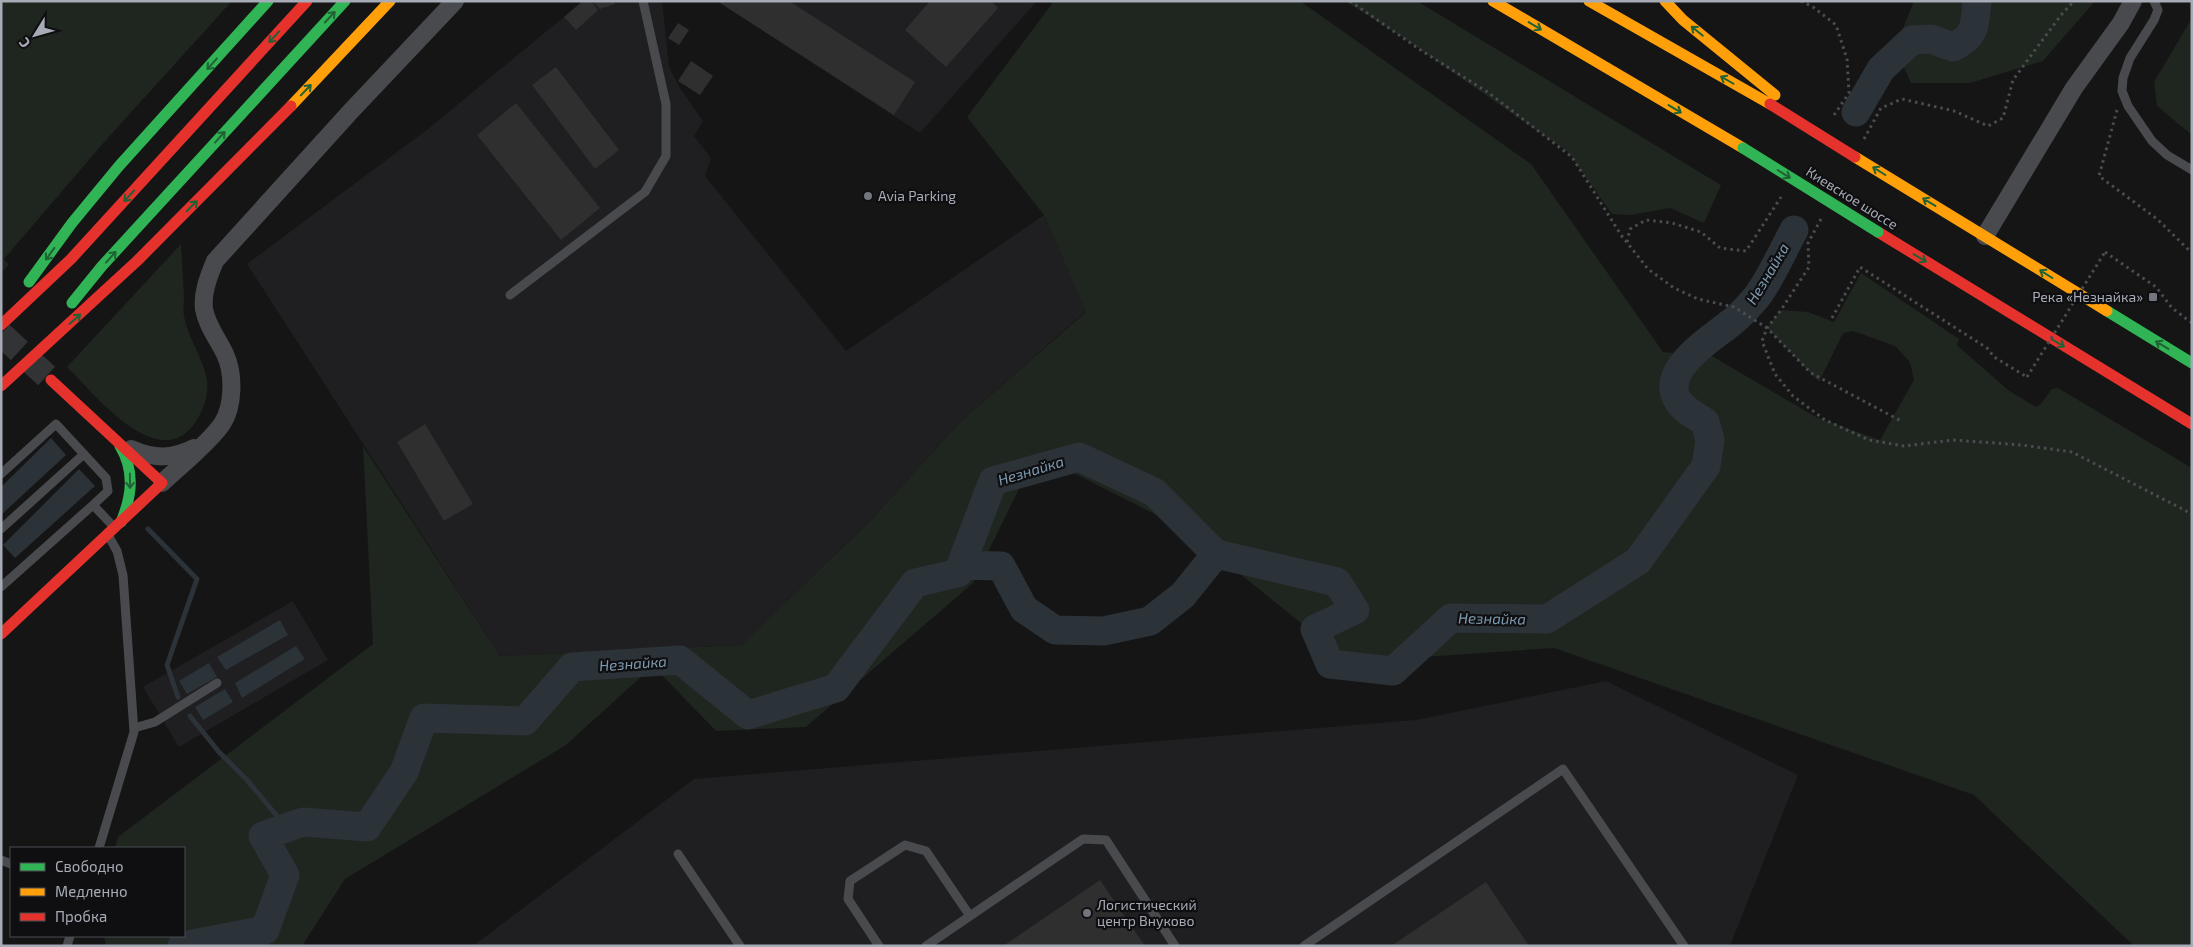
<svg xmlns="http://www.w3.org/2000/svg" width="2193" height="947" viewBox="0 0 2193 947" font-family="'Exo 2',sans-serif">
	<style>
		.built { fill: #1f1f21 }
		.green { fill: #1f251f }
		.water { fill: #2b3238 }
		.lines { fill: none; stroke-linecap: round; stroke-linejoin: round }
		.stream { stroke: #2b3238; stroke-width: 5 }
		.river { stroke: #2b3238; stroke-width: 29 }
		.building { fill: #2f2f30 }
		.secondary-tunnel { stroke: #323335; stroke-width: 25; stroke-dasharray: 25 12; stroke-linecap: butt }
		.path { stroke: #4b4c50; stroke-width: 3; stroke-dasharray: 2.5 4; stroke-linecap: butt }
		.lane { stroke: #494a4e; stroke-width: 9 }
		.street { stroke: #494a4e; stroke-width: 18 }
		.fast { stroke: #30b455; stroke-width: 11 }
		.slow { stroke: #ff9f0a; stroke-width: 11 }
		.jam { stroke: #e5322d; stroke-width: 11 }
		.path-bridge { stroke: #4b4c50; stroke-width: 3; stroke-dasharray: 2.5 4; stroke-linecap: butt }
		.fast-bridge { stroke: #30b455; stroke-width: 11 }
		.jam-bridge { stroke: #e5322d; stroke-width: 11 }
		.oneway { stroke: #206233 }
		.poi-dot { fill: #73767e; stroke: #0f0f11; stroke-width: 2 }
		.labels { text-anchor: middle; stroke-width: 4.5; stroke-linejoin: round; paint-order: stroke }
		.poi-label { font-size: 14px; fill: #a6abb6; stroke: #0f0f11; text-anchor: start }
		.street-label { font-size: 14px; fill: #a6abb6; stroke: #0f0f11 }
		.water-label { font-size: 15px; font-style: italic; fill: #7e9ab0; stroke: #0f0f11 }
	</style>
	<rect width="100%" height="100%" fill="#151515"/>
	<path class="built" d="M583,1H662L669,66L678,85L703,121L694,136L711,158L705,176L846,351L1044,215L1086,311L960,422L870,521L741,645L500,656L247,264L428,129Z
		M717,1H1037L920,133Z
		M293,601L328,660L179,747L143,687Z
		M1606,681L1798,775L1730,946H473L694,779L1416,720Z"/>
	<path class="green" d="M1,1H232L106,140L4,259L9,265L1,273Z
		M1054,1H1300L1531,164L1663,352L1712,356L1816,417L1880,440L1914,380L1910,362L1895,346L1853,331L1843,333L1819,382L1767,328L1781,310L1808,312L1834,322L1861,273L1959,339L1957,345L2008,390L2036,407L2040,405L2052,389L2058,388L2192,468V946H2134L1974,795L1554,648L1349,662L1186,530L1036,454L973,583L806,727L716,731L653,666L566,745L345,879L302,946H106L104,936H184V848H115L118,837L373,644L363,446L500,656L741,645L870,521L960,422L1086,312L1044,215L967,117Z
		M1345,1H1417L1721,185L1704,223L1670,208L1631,215L1612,214L1568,152L1402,37Z
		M1914,1H2095L2043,61L1970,83H1911L1895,48Z
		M2192,18V135L2157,106L2154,82Z
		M181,244C182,262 183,279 184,297C184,303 183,310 184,316C188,339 204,358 207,381C209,397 202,414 192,427C154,471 93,392 67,367Z"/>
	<path class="water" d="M51,438L66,455L1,515V487Z
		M79,469L95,486L15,558L3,545Z
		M280,620L288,635L226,670L217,657Z
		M296,646L305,659L242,698L235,683Z
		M209,663L217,677L187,694L179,681Z
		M225,689L233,702L203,720L195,707Z"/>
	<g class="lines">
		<path class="stream" d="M148,529L197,579L167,665L178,697
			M190,716L219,752L247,780L287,828"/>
		<path class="river" d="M1856,112L1881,69L1912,40L1931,39L1953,47C1976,37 1975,24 1977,1
			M961,565L1001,566L1024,609L1055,630L1104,631L1150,621L1183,595L1216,554
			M182,946L265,930L285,875L263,836L303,822L367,827L404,772L424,718L525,721L572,667L680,660L748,715L836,688L915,583L958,573L993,481L1079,457L1154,492L1216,554L1337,582L1355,610L1315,629L1330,664L1393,671L1451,618L1547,619L1638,561L1706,466L1710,440L1705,422C1695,415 1681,409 1676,397C1663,367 1714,337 1732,322C1740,316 1747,308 1754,300C1767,286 1784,248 1794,230"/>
	</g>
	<path class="building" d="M583,1H591L598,10L576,30L564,17Z
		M592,1H614L615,4L600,9Z
		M717,1H789L915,82L894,115Z
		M930,1H991L998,8L946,67L905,30Z
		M678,23L689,30L679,45L668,38Z
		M691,61L713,76L700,95L678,81Z
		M556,67L619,150L595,169L532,85Z
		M516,103L600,208L561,240L477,135Z
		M425,424L473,504L444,521L397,442Z
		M1100,880L1145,946H1003Z
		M1486,882L1529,946H1391Z"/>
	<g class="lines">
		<path class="secondary-tunnel" d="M1,334L51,380"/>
		<path class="path" d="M1350,1L1422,51L1489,93L1572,157L1621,235L1648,269L1674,288L1698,299L1734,307L1767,328L1762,341L1775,374L1793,396L1825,420L1869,440L1904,446L1953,440L2022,445L2072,452L2192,514
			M1801,1L1813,7L1836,25L1847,59L1849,93L1832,118
			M2117,110L2099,176L2157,219L2192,253
			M1864,139L1881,108L1902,99L1954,111L1988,126L2003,118L2013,80L2061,15L2074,1
			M1821,219L1808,243L1809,267L1781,310L1767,328L1811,373L1903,422
			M1627,242L1630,229L1646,220L1672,223L1701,232L1720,248L1746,251L1781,197
			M2105,252L2156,287L2172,308L2192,323
			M1832,318L1860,267L1987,348L1994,357L2027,377"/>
		<path class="lane" d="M2154,1L2158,10L2154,20L2130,58L2123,78L2122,91L2128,106L2152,141L2167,155L2192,170
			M510,295L645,192L666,156V104L643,1
			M1,474L56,424L106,478L108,491L93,505
			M1,529L84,454
			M1,587L93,505L113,526
			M134,728L155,722L217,683
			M99,848L134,732L123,575L117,551L108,535
			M678,854L740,946
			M1,860L11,864
			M67,946L70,936
			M879,946L848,899L850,881L905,845L926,851L970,916
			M926,946L1083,839L1106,840L1175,946
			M1304,946L1563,769L1684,946"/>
		<path class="street" d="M1985,236L2074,88L2121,23L2133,1
			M131,449C154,459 172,459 194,448
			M162,483C179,467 210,442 222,424C234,406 234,373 225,354C218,339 207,326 204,309C202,292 209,276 215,261L351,111L455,1"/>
		<path class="fast" d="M29,282L72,223L119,166L268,1
			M72,303L102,266L345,1
			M2107,311L2192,363
			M120,446C135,471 132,496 121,522"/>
		<path class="slow" d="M1493,1L1743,148
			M1589,1L1770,104
			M1665,1L1683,20L1775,95
			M291,106L390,1
			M1855,157L2107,311"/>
		<path class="jam" d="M1878,232L2192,424
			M1,325L71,259L307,1
			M1,386L137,261L291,106
			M1,634L162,483L51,380"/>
		<path class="path-bridge" d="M2027,377L2105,252"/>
		<path class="fast-bridge" d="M1743,148L1878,232"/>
		<path class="jam-bridge" d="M1770,104L1855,157"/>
	</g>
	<defs><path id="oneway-shaft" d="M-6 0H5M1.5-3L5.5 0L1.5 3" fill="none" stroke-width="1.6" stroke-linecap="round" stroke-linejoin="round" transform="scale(1.25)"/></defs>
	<g class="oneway">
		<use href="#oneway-shaft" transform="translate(330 17) rotate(-47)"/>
		<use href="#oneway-shaft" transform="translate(1535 26) rotate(31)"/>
		<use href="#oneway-shaft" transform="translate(1697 31) rotate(-141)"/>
		<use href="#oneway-shaft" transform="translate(274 37) rotate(132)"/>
		<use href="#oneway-shaft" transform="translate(212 64) rotate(132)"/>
		<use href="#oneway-shaft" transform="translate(1727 80) rotate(-150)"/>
		<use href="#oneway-shaft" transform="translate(306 90) rotate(-46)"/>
		<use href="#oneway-shaft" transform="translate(1675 109) rotate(31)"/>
		<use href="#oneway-shaft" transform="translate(220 137) rotate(-48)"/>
		<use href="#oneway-shaft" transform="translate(1879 171) rotate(-148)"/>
		<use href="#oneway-shaft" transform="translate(1784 174) rotate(32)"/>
		<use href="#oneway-shaft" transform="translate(129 196) rotate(133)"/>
		<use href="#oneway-shaft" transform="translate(1929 202) rotate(-149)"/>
		<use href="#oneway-shaft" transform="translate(192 206) rotate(-45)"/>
		<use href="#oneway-shaft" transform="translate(50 254) rotate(126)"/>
		<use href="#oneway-shaft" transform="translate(111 257) rotate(-48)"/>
		<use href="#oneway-shaft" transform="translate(1920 258) rotate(31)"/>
		<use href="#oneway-shaft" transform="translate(2046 274) rotate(-148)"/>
		<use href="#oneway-shaft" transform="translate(75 319) rotate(-41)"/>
		<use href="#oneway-shaft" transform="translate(2058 343) rotate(31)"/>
		<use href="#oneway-shaft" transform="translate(2162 345) rotate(-149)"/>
		<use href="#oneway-shaft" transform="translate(130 481) rotate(89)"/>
	</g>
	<g class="poi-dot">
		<circle cx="868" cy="196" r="5"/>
		<rect x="2148" y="292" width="10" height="10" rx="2.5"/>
		<circle cx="1087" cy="913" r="5"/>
	</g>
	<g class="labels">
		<g class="poi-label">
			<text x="878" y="201">Avia Parking</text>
			<text x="2143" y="302" text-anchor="end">Река «Незнайка»</text>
			<text x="1097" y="910">Логистический<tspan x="1097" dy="16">центр Внуково</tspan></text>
		</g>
		<g class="street-label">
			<text transform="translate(1852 198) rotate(32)" y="5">Киевское шоссе</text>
		</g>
		<g class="water-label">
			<text transform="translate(1768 274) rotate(-59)" y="5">Незнайка</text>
			<text transform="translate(1031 471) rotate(-17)" y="5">Незнайка</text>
			<text transform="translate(1492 619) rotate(1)" y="5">Незнайка</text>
			<text transform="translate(633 664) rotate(-4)" y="5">Незнайка</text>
		</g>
	</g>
	<rect width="2193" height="947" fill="none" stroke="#a6abb6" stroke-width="5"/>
	<rect x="10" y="847" width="175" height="90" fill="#0f0f11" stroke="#4b4d53"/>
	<rect x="20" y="863" width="25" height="8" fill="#30b455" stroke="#4b4d53"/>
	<text x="55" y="872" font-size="15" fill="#a6abb6">Свободно</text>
	<rect x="20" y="888" width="25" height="8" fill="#ff9f0a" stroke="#4b4d53"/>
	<text x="55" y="897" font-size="15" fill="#a6abb6">Медленно</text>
	<rect x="20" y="913" width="25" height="8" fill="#e5322d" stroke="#4b4d53"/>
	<text x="55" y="922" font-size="15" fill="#a6abb6">Пробка</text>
	<g transform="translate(35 35) rotate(233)" stroke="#0f0f11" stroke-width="4" paint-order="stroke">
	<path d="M0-4L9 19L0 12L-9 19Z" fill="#a6abb6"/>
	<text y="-8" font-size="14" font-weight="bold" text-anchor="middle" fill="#a6abb6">С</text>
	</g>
</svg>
